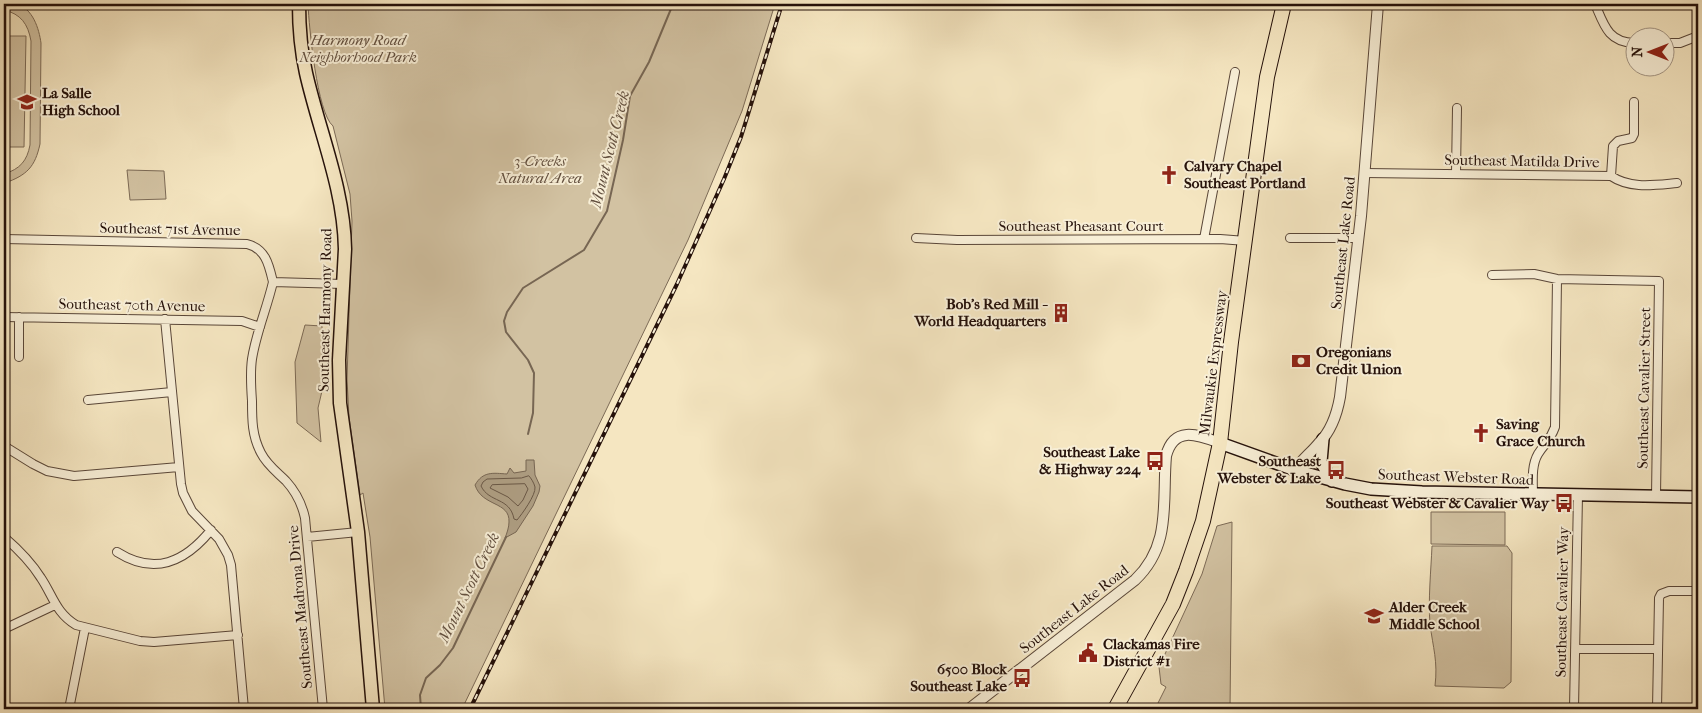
<svg xmlns="http://www.w3.org/2000/svg" width="1702" height="713" viewBox="0 0 1702 713" font-family="'IM FELL French Canon',serif">
	<style>
		.green { fill: #d2c2a2; stroke: #7c6a56 }
		.water { fill: #ae9e83; stroke: #776653 }
		.lines { fill: none; stroke-linecap: round; stroke-linejoin: round }
		.shore { stroke: #6a5846; stroke-width: 1 }
		.stream { stroke: #776653; stroke-width: 2 }
		.minor-casing { stroke: #594638; stroke-width: 10 }
		.tertiary-casing { stroke: #594638; stroke-width: 12 }
		.secondary-casing { stroke: #25110a; stroke-width: 14 }
		.primary-casing { stroke: #25110a; stroke-width: 15 }
		.trunk-casing { stroke: #25110a; stroke-width: 16 }
		.minor { stroke: #f8efd7; stroke-width: 8 }
		.tertiary { stroke: #f8efd7; stroke-width: 10 }
		.secondary { stroke: #f8efd7; stroke-width: 11 }
		.primary { stroke: #f5e6c1; stroke-width: 12 }
		.trunk { stroke: #f5e6c1; stroke-width: 14 }
		.rail-casing { stroke: #25110a; stroke-width: 4 }
		.rail { stroke: #f8efd7; stroke-width: 2; stroke-dasharray: 5.5; stroke-linecap: butt }
		.labels { text-anchor: middle; stroke-width: 4; stroke-linejoin: round; paint-order: stroke }
		.park-label { font-size: 15px; font-style: italic; fill: #624f3f; stroke: #f8efd7 }
		.poi-label { font-size: 15px; font-weight: bold; fill: #25110a; stroke: #f8efd7; text-anchor: start }
		.street-label { font-size: 15px; fill: #25110a; stroke: #f8efd7 }
		.water-label { font-size: 16px; font-style: italic; fill: #635040; stroke: #f8efd7 }
	</style>
	<rect width="100%" height="100%" fill="#f5e6c1"/>
	<filter id="stains"><feTurbulence type="fractalNoise" baseFrequency=".004" numOctaves="4"/><feColorMatrix values="0 0 0 0 .2 0 0 0 0 .09 0 0 0 0 .02 0 0 0 .5 -.17"/></filter>
	<radialGradient id="worn" r=".72"><stop offset=".6" stop-color="#630" stop-opacity="0"/><stop offset="1" stop-color="#630" stop-opacity=".3"/></radialGradient>
	<path class="green" d="M4,4C7,4 13,3 16,4C33,8 39,29 41,43L40,144C35,167 27,175 5,183H4V174C20,169 27,161 30,145L31,41C28,24 21,14 4,10Z
		M308,4H775L742,111L688,240L462,709H385L370,537L363,493L360,495L349,417L347,379L352,221L350,194L333,126C317,113 309,27 308,4Z
		M4,36H26L24,147H4Z
		M127,170L164,171L166,199L130,200Z
		M305,325L322,326V391L318,408L321,442L297,423L295,362Z
		M1431,512H1505V545L1431,544Z
		M1232,522L1230,709H1216V704H1179L1178,709H1155L1166,687L1161,684L1159,667L1202,574L1217,526Z
		M1432,546H1507L1512,553L1511,682L1504,688L1435,686C1438,661 1433,648 1430,624C1428,600 1431,570 1432,546Z"/>
	<path class="water" d="M526,460H534L535,475L540,486L539,492L533,506L516,532L505,538C507,533 509,527 509,522C510,501 482,507 475,485C483,471 493,473 507,474L510,468L514,473L526,471Z"/>
	<g class="lines">
		<path class="shore" d="M529,476C531,478 534,483 535,487C536,495 522,514 517,520L514,519C510,497 489,503 481,486L483,482L487,479L521,478Z
			M525,484L528,489L523,500L518,506L508,497L490,488L492,485Z"/>
		<path class="stream" d="M528,434L533,413L534,373L528,360L506,332L504,321L507,312L523,288L584,250L607,211L623,140L630,96L649,62L673,4
			M421,709L420,695L426,678L440,665L453,648L506,537"/>
		<g class="minor-casing">
			<path id="minor" d="M1595,4C1604,25 1608,42 1634,43
				M1664,43H1680L1698,36
				M1365,173L1611,176C1630,189 1654,185 1677,183
				M1456,173L1457,108
				M1611,176L1613,146L1618,141L1632,138L1634,134V102
				M916,238L957,240L1220,239L1246,241
				M1290,238H1359
				M4,239L247,244C266,249 269,265 273,282
				M1204,239L1235,72
				M1492,275L1534,274L1557,279L1659,281L1656,496
				M273,282C267,308 256,333 252,359C250,373 251,387 252,401C252,420 252,436 261,453C267,465 277,472 286,481C296,492 302,504 305,518L323,709
				M273,282L343,284
				M4,317L242,321L260,327
				M19,317V357
				M165,319L181,484L183,493L192,511L219,539L228,555L231,565L244,709
				M88,400L172,392
				M4,446L33,464L47,471L74,476L179,467
				M1533,495C1533,482 1531,466 1538,454C1545,443 1550,441 1555,427L1557,279
				M4,537C18,549 31,562 41,578C53,596 56,613 76,625L140,641L154,642L238,635
				M307,537L358,532
				M117,552C155,576 185,562 211,530
				M4,629L55,605
				M1575,649H1658
				M69,709L85,628
				M1574,709L1578,495
				M1657,709L1659,598L1661,594L1669,591H1698"/>
		</g>
		<g class="tertiary-casing">
			<path id="tertiary" d="M1295,470C1302,459 1311,453 1319,443C1332,430 1337,414 1340,397L1361,216L1378,4
				M969,709L1135,580C1172,545 1162,502 1166,456C1174,425 1198,435 1220,443"/>
		</g>
		<g class="secondary-casing">
			<path id="secondary" d="M1323,439L1321,462L1332,481
				M1220,443L1295,470L1345,484L1371,489L1422,492L1698,497"/>
		</g>
		<g class="primary-casing">
			<path id="primary" d="M299,4C299,26 301,51 306,73C319,131 344,188 345,249L339,360L340,403L358,532L373,709"/>
		</g>
		<g class="trunk-casing">
			<path id="trunk" d="M1115,709L1173,604L1186,571L1203,521L1220,443L1231,342L1267,77L1284,4"/>
		</g>
		<use href="#minor" class="minor"/>
		<use href="#tertiary" class="tertiary"/>
		<use href="#secondary" class="secondary"/>
		<use href="#primary" class="primary"/>
		<use href="#trunk" class="trunk"/>
		<g class="rail-casing">
			<path id="rail" d="M470,709L677,284L724,179L741,137L782,4"/>
		</g>
		<use href="#rail" class="rail"/>
	</g>
	<defs>
		<g id="school-bare" transform="scale(1.5)"><path d="M0-5L7-2L0 1L-7-2ZM-4 1L0 2.5L4 1V4Q0 6-4 4Z" fill="#8f2418" stroke="#f8efd7" stroke-width="2.5" paint-order="stroke"/></g>
		<g id="church-bare" transform="scale(1.5)"><path d="M-1.2-6h2.4v3.5h3.3v2.4h-3.3V6h-2.4V-.1h-3.3v-2.4h3.3Z" fill="#8f2418" stroke="#f8efd7" stroke-width="2.5" paint-order="stroke"/></g>
		<g id="building-bare" transform="scale(1.5)"><path d="M-4-6H4V6H1V3H-1V6H-4ZM-2.5-4.3h1.7v1.8h-1.7ZM.8-4.3h1.7v1.8H.8ZM-2.5-1h1.7V.8h-1.7ZM.8-1h1.7V.8H.8Z" fill="#8f2418" stroke="#f8efd7" stroke-width="2.5" paint-order="stroke"/></g>
		<g id="bank-bare" transform="scale(1.5)"><path d="M-6-4H6V4H-6ZM0-2.3a2.3 2.3 0 1 0 0 4.6a2.3 2.3 0 1 0 0-4.6Z" fill="#8f2418" stroke="#f8efd7" stroke-width="2.5" paint-order="stroke"/></g>
		<g id="bus-bare" transform="scale(1.5)"><path d="M-5-6H5V4H4V6H2V4H-2V6H-4V4H-5ZM-3.5-4V0h7V-4ZM-3.5 1.2v1.5H-2V1.2ZM2 1.2v1.5H3.5V1.2Z" fill="#8f2418" stroke="#f8efd7" stroke-width="2.5" paint-order="stroke"/></g>
		<g id="civic-bare" transform="scale(1.5)"><path d="M-.6-6.5H3V-4.5H.6V-3L4-1V1h2V6H-6V1h2V-1L-.6-3ZM-1.2 2.5V6h2.4V2.5Z" fill="#8f2418" stroke="#f8efd7" stroke-width="2.5" paint-order="stroke"/></g>
	</defs>
	<g fill-rule="evenodd">
		<use href="#school-bare" x="27" y="102"/>
		<use href="#church-bare" x="1169" y="175"/>
		<use href="#building-bare" x="1061" y="313"/>
		<use href="#bank-bare" x="1301" y="361"/>
		<use href="#church-bare" x="1481" y="433"/>
		<use href="#bus-bare" x="1155" y="461"/>
		<use href="#bus-bare" x="1336" y="470"/>
		<use href="#bus-bare" x="1564" y="503"/>
		<use href="#school-bare" x="1374" y="616"/>
		<use href="#civic-bare" x="1088" y="653"/>
		<use href="#bus-bare" x="1022" y="678"/>
	</g>
	<g class="labels">
		<g class="park-label">
			<text x="358" y="45">Harmony Road<tspan x="358" dy="17">Neighborhood Park</tspan></text>
			<text x="540" y="166">3-Creeks<tspan x="540" dy="17">Natural Area</tspan></text>
		</g>
		<g class="poi-label">
			<text x="42" y="98">La Salle<tspan x="42" dy="17">High School</tspan></text>
			<text x="1184" y="171">Calvary Chapel<tspan x="1184" dy="17">Southeast Portland</tspan></text>
			<text x="1046" y="309" text-anchor="end">Bob's Red Mill -<tspan x="1046" dy="17">World Headquarters</tspan></text>
			<text x="1316" y="357">Oregonians<tspan x="1316" dy="17">Credit Union</tspan></text>
			<text x="1496" y="429">Saving<tspan x="1496" dy="17">Grace Church</tspan></text>
			<text x="1140" y="457" text-anchor="end">Southeast Lake<tspan x="1140" dy="17">&amp; Highway 224</tspan></text>
			<text x="1321" y="466" text-anchor="end">Southeast<tspan x="1321" dy="17">Webster &amp; Lake</tspan></text>
			<text x="1549" y="508" text-anchor="end">Southeast Webster &amp; Cavalier Way</text>
			<text x="1389" y="612">Alder Creek<tspan x="1389" dy="17">Middle School</tspan></text>
			<text x="1103" y="649">Clackamas Fire<tspan x="1103" dy="17">District #1</tspan></text>
			<text x="1007" y="674" text-anchor="end">6500 Block<tspan x="1007" dy="17">Southeast Lake</tspan></text>
		</g>
		<g class="street-label">
			<text transform="translate(1522 161) rotate(1)" y="5">Southeast Matilda Drive</text>
			<text x="1081" y="231">Southeast Pheasant Court</text>
			<text transform="translate(170 229) rotate(1)" y="5">Southeast 71st Avenue</text>
			<text transform="translate(1343 243) rotate(-84)" y="5">Southeast Lake Road</text>
			<text transform="translate(132 305) rotate(1)" y="5">Southeast 70th Avenue</text>
			<text transform="translate(325 310) rotate(-89)" y="5">Southeast Harmony Road</text>
			<text transform="translate(1213 363) rotate(-83)" y="5">Milwaukie Expressway</text>
			<text transform="translate(1644 388) rotate(-89)" y="5">Southeast Cavalier Street</text>
			<text transform="translate(1456 477) rotate(2)" y="5">Southeast Webster Road</text>
			<text transform="translate(1562 602) rotate(-89)" y="5">Southeast Cavalier Way</text>
			<text transform="translate(300 607) rotate(-95)" y="5">Southeast Madrona Drive</text>
			<text transform="translate(1074 609) rotate(-38)" y="5">Southeast Lake Road</text>
		</g>
		<g class="water-label">
			<text transform="translate(609 149) rotate(-76)" y="6">Mount Scott Creek</text>
			<text transform="translate(468 587) rotate(-64)" y="6">Mount Scott Creek</text>
		</g>
	</g>
	<rect width="1702" height="713" fill="none" stroke="#f5e6c1" stroke-width="20"/>
	<rect x="5" y="5" width="1692" height="703" fill="none" stroke="#25110a" stroke-width="2.5"/>
	<rect x="10" y="10" width="1682" height="693" fill="none" stroke="#25110a"/>
	<g transform="translate(1650 52) rotate(270)"><circle r="24" fill="#f8efd7" stroke="#a49685"/>
	<path d="M0-4L9 19L0 12L-9 19Z" fill="#8f2418"/>
	<text y="-8" font-size="14" font-weight="bold" text-anchor="middle" fill="#25110a">N</text>
	</g>
	<rect width="100%" height="100%" filter="url(#stains)"/>
	<rect width="100%" height="100%" fill="url(#worn)"/>
</svg>
